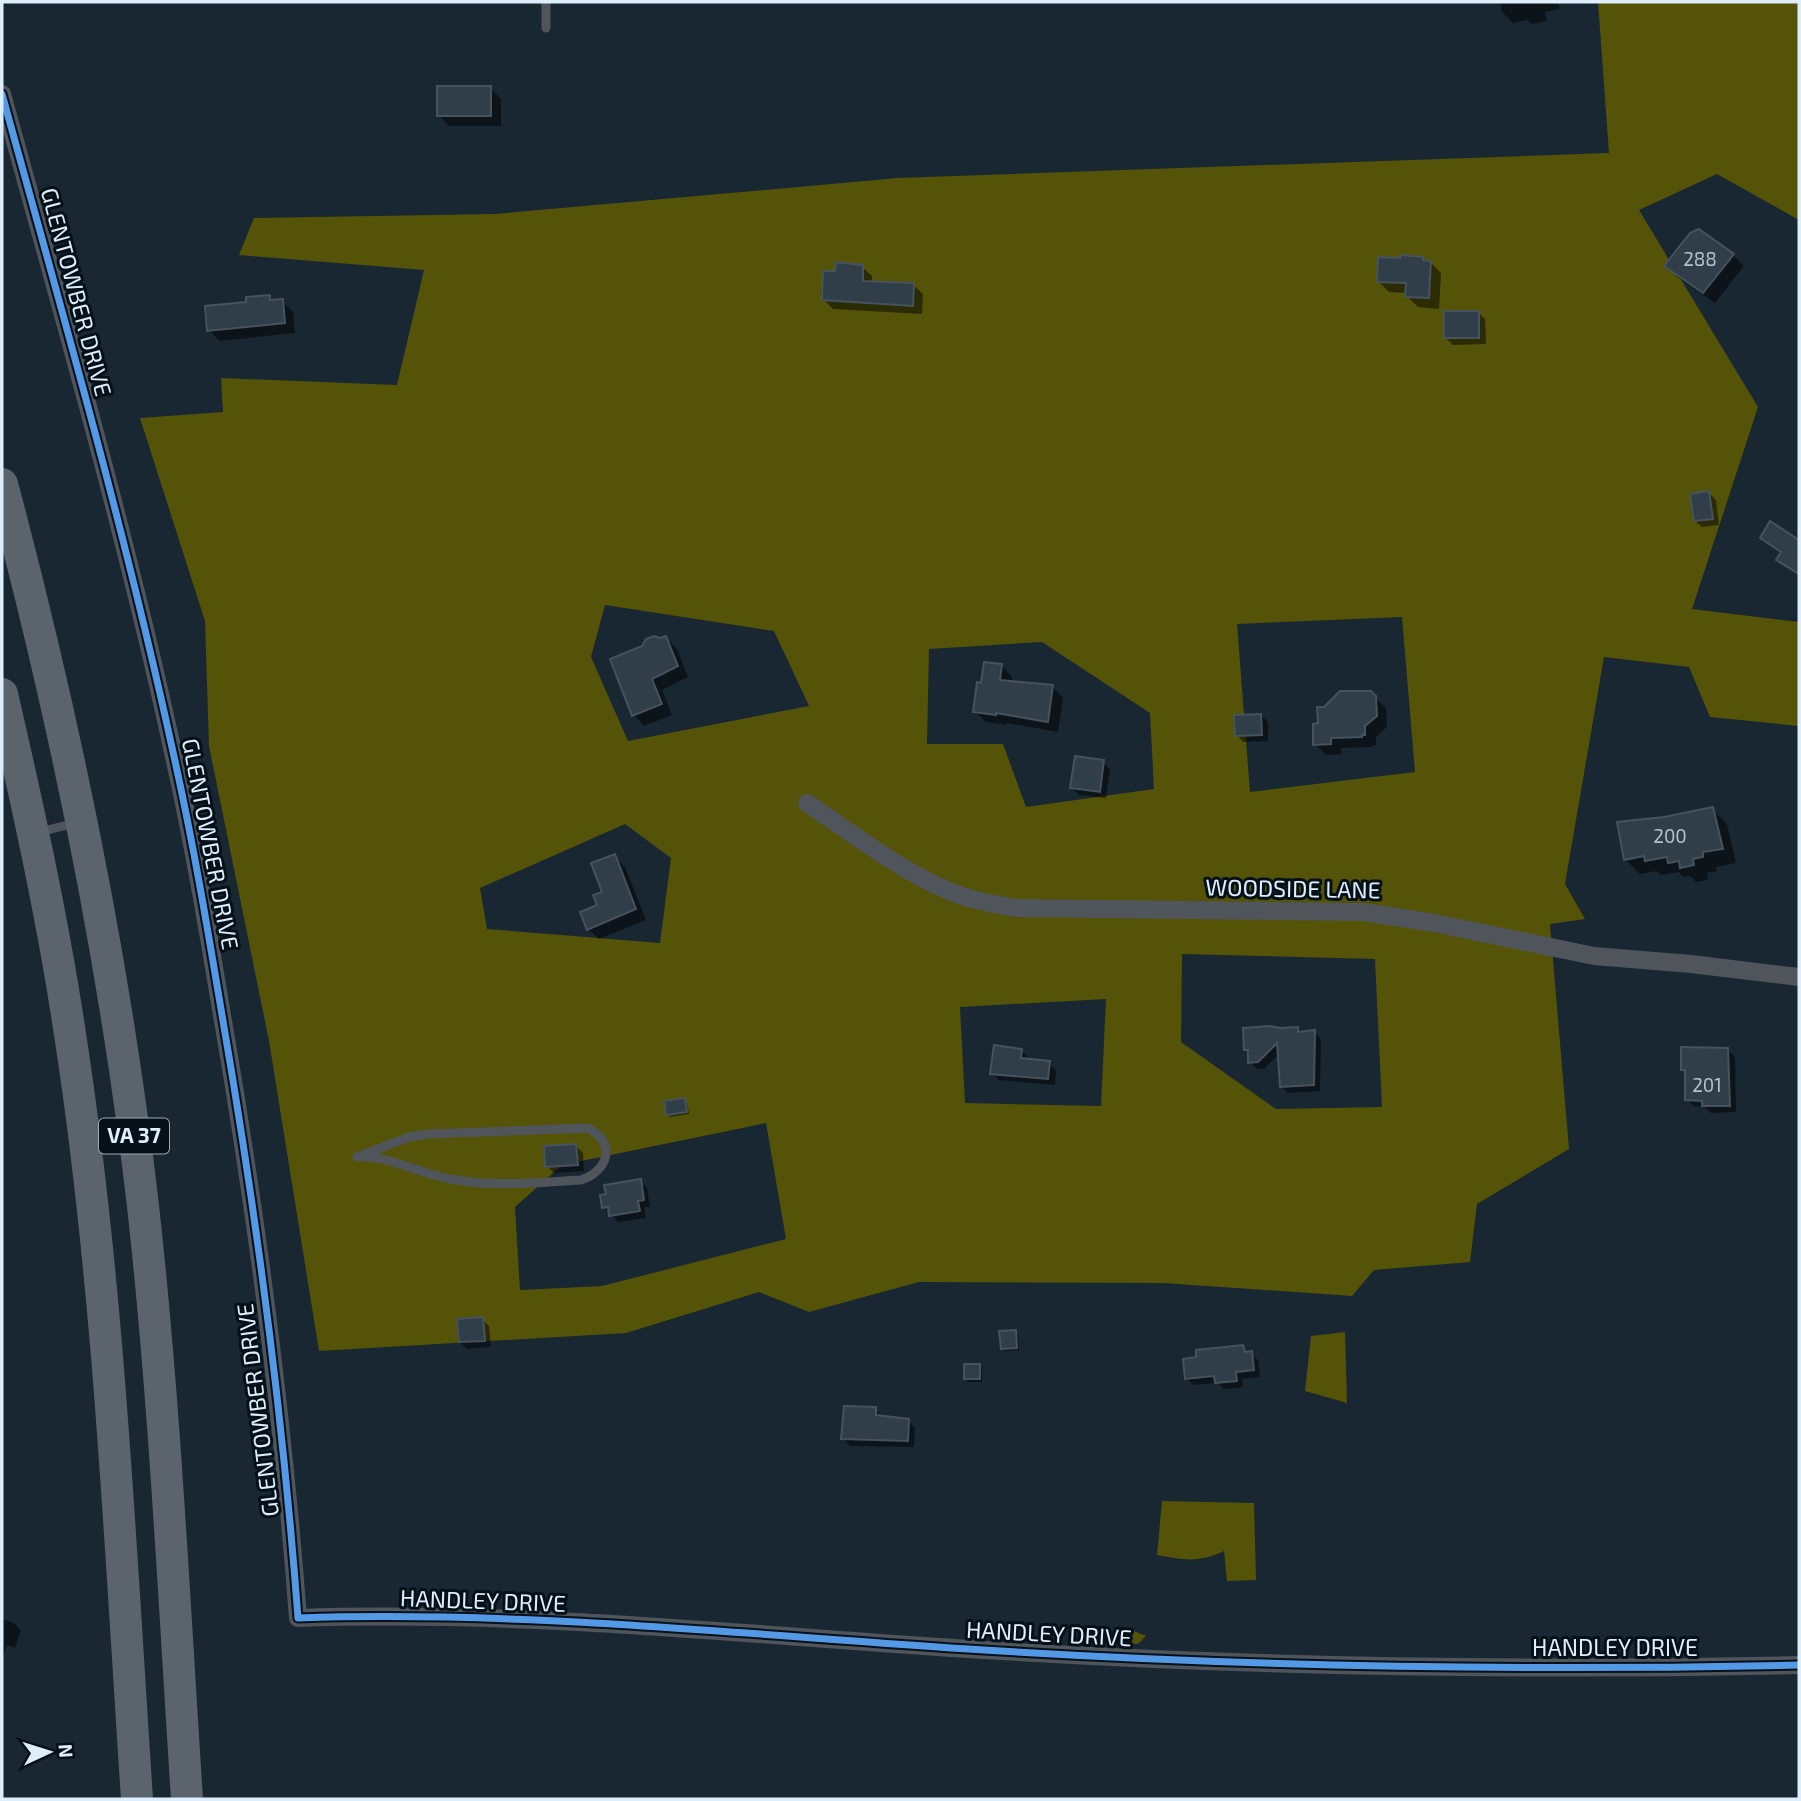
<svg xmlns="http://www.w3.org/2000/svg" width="1801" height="1801" font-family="'Exo 2',sans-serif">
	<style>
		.forest { fill: #545308; fill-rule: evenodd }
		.shadow { fill: #0007 }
		.building { fill: #2f3e49; stroke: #46525c; stroke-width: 2 }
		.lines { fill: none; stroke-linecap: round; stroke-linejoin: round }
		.lane { stroke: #4f555a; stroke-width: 9 }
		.street { stroke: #4f555a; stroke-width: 18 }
		.highway { stroke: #5b646c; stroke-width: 32 }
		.cycleway-casing { stroke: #051019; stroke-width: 11 }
		.cycleway { stroke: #5399e6; stroke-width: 7 }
		.labels { text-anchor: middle; stroke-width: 6; stroke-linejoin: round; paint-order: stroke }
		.number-label { font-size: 19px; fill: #b2c2cf }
		.shield { fill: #051019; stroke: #9dabb8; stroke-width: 2 }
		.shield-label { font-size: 21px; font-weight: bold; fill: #deeefc }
		.street-label { font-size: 23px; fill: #deeefc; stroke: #051019 }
	</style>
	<rect width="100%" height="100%" fill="#182732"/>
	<path class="forest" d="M1598 2H1799V220L1717 174 1639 210 1758 407 1692 609 1799 622V726L1710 717 1689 667 1604 657 1565 884 1585 919 1550 924 1569 1149 1477 1204 1470 1262 1374 1270 1352 1296 1163 1283 919 1282 809 1312 759 1292 626 1333 319 1351 269 1041 209 746 205 621 140 418 223 412 221 378 397 385 424 270 239 255 254 218 495 214 898 178 1609 153ZM605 605 774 631 809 706 628 741 591 657ZM1402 617 1415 772 1250 792 1237 624ZM1042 642 1150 713 1154 789 1026 807 1003 744H927L929 649ZM625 824 671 858 660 943 487 929 480 888ZM1182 954 1375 959 1382 1107 1276 1109 1181 1042ZM1106 999 1101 1106 965 1103 960 1007ZM766 1123 786 1239 602 1286 520 1290 515 1207 562 1165Z
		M1345 1332 1347 1403 1305 1391 1311 1336Z
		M1162 1501 1254 1503 1256 1580 1227 1581 1224 1551C1198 1563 1185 1560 1157 1555Z
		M1127 1628 1146 1636 1138 1644 1121 1643V1629Z"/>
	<path class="shadow" d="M1500 2H1558L1560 9 1545 12 1547 21 1531 24 1527 20 1513 23 1502 12Z
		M490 88 501 99V126H449L439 115Z
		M1733 255 1744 266 1715 303 1677 277 1667 266Z
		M1422 258 1430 262 1441 273 1439 309 1418 307 1407 296V293L1389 292 1378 281Z
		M862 267 872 276V283L913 285 923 294 922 314 833 309 823 299Z
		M269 297 274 302 282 301 293 312 295 333 220 341 209 330 248 304Z
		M1478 312 1485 319 1486 344 1453 345 1446 338Z
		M1709 493 1716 500 1719 525 1702 527 1695 521Z
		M1771 524 1799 542V576L1779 559 1782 554 1762 538Z
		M666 638 677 649 688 677 662 690 672 715 644 726 634 715 660 640Z
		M1002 666 1012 677V684L1053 687 1063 698 1058 732 1007 723 1006 725 986 722 975 711 982 685Z
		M1370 693 1386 708 1387 727 1376 737V745H1372V747L1341 748V754L1326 755 1315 744Z
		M1261 715 1268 722V741L1243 742 1237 735Z
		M1103 762 1110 769 1106 798 1079 795 1072 788Z
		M1712 809 1727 824 1736 863 1716 867 1717 871 1707 873 1708 880 1696 882 1690 876 1684 877 1679 872 1661 875 1657 871 1640 874 1625 859Z
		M614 856 625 867 646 920 599 939 588 929 605 893Z
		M1297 1029 1301 1033 1314 1032 1321 1039 1320 1091 1288 1093 1281 1086 1279 1054 1265 1068 1257 1069 1250 1062V1053L1246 1050Z
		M1021 1050 1028 1057V1061L1049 1063 1056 1070 1055 1085 999 1080 992 1073Z
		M1728 1050 1735 1057 1736 1112 1711 1113 1705 1107 1694 1106 1687 1099V1073L1683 1069Z
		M684 1100 687 1103 689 1114 670 1117 667 1114Z
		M576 1146 583 1153 584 1171 554 1173 547 1166Z
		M640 1181 647 1188 650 1207H644L646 1218 618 1222 604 1207Z
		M482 1319 489 1326 491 1347 467 1349 460 1342Z
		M1015 1332 1018 1334 1019 1350 1005 1351 1002 1348Z
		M1242 1347 1258 1360 1260 1377 1242 1379 1243 1387 1224 1389 1218 1383 1194 1385 1187 1379Z
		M979 1365 982 1368V1382H968L965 1379Z
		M875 1409 882 1417 908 1421 915 1428 914 1447 850 1446 843 1439Z
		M2 1619 14 1623 21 1630 15 1648 7 1645 2 1661Z"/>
	<path class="building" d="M437 86H491V116H437Z
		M1699 229 1734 254 1703 293 1664 266 1690 233Z
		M1400 255 1423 257V260L1431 261 1429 298 1405 297 1406 283 1377 282 1378 257 1400 258Z
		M836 262 863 265V281L914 283 913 306 822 300 823 271H835Z
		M270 295V300L283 299 285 323 207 331 205 306 246 302V297Z
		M1444 311H1479V338H1444Z
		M1709 491 1713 519 1694 521 1690 494Z
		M1770 521 1799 540V574L1776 560 1781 552 1760 538Z
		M654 636 660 638 666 636 678 666 652 679 662 704 632 716 610 659 642 646 646 639Z
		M984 662 1002 664 1000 680 1053 685 1048 722 996 713V715L973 712 977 682 981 683Z
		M1340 691H1371L1376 696 1377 716 1365 726V735H1362V737L1331 738V744L1313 745V724L1318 723 1317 707H1324Z
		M1261 714 1262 735 1235 736 1234 715Z
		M1075 756 1104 760 1100 792 1070 788Z
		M1713 807 1723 849 1703 852V857L1693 859 1694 865 1680 868 1679 861 1668 863 1667 857 1645 861 1644 856 1624 860 1617 822 1664 817Z
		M615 854 636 909 587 930 580 912 597 905 593 895 602 892 591 863Z
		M1270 1026 1280 1028 1298 1027V1032L1315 1030 1314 1085 1280 1087 1277 1043 1258 1062 1248 1063V1050H1244L1243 1028Z
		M994 1045 1022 1049 1021 1058 1050 1061 1048 1079 990 1074Z
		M1681 1047 1728 1048 1730 1106H1702V1101L1685 1100V1070H1681Z
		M685 1098 687 1112 666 1115 664 1101Z
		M576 1144 578 1165 545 1167 544 1146Z
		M641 1179 644 1200 638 1201 640 1211 609 1216 608 1207 602 1208 600 1195 606 1194 604 1185Z
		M483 1317 485 1341 459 1342 457 1319Z
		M1016 1330 1017 1348 1001 1349 999 1331Z
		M1243 1345 1245 1352 1252 1351 1254 1370 1236 1372 1237 1381 1215 1383 1214 1376 1185 1379 1183 1359 1196 1357V1350Z
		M964 1364H980V1379H964Z
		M844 1406 876 1407V1415L909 1419 908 1441 841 1439Z"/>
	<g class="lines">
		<path class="lane" d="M546 2V28
			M39 832 76 823
			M587 1128C617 1141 609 1171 581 1180 540 1182 497 1187 456 1180 425 1176 385 1154 357 1157L409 1137 428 1134Z"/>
		<path class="street" d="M2 94C62 312 125 530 173 752 193 841 208 931 223 1021 257 1218 283 1418 298 1618 527 1610 756 1636 984 1650 1256 1667 1527 1671 1799 1665
			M807 803C850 832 904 873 951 892 971 900 993 904 1014 908L1363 912 1434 923 1594 956 1691 964 1799 977"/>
		<path class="highway" d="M2 484C65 721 115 962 143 1206 165 1403 174 1601 187 1799
			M2 694C28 807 53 920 70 1034 109 1287 120 1544 137 1799"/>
		<defs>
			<path id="cycleway" d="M2 94C62 312 125 530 173 752 193 841 208 931 223 1021 257 1218 283 1418 298 1618 527 1610 756 1636 984 1650 1256 1667 1527 1671 1799 1665"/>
		</defs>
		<use href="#cycleway" class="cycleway-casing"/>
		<use href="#cycleway" class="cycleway"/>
	</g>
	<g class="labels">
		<g class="number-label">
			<text x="1700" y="266">288</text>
			<text x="1670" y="843">200</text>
			<text x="1707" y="1092">201</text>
		</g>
		<rect class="shield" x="99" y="1118.5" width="70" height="35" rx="5"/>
		<g class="shield-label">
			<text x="134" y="1143">VA 37</text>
		</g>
		<g class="street-label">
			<text transform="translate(76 292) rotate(75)" y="8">GLENTOWBER DRIVE</text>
			<text transform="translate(210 844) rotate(79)" y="8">GLENTOWBER DRIVE</text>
			<text transform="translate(1293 889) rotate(1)" y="8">WOODSIDE LANE</text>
			<text transform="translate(258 1410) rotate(-97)" y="8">GLENTOWBER DRIVE</text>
			<text transform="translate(483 1601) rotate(2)" y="8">HANDLEY DRIVE</text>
			<text transform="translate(1049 1634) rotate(3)" y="8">HANDLEY DRIVE</text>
			<text x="1615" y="1656">HANDLEY DRIVE</text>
		</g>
	</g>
	<rect width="1801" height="1801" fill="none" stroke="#deeefc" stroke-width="7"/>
	<g transform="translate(49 1752) rotate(86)" stroke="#051019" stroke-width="5" paint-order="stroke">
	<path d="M0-5L12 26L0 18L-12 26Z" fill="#deeefc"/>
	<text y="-10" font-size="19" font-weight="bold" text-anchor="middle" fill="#deeefc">N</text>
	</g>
</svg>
